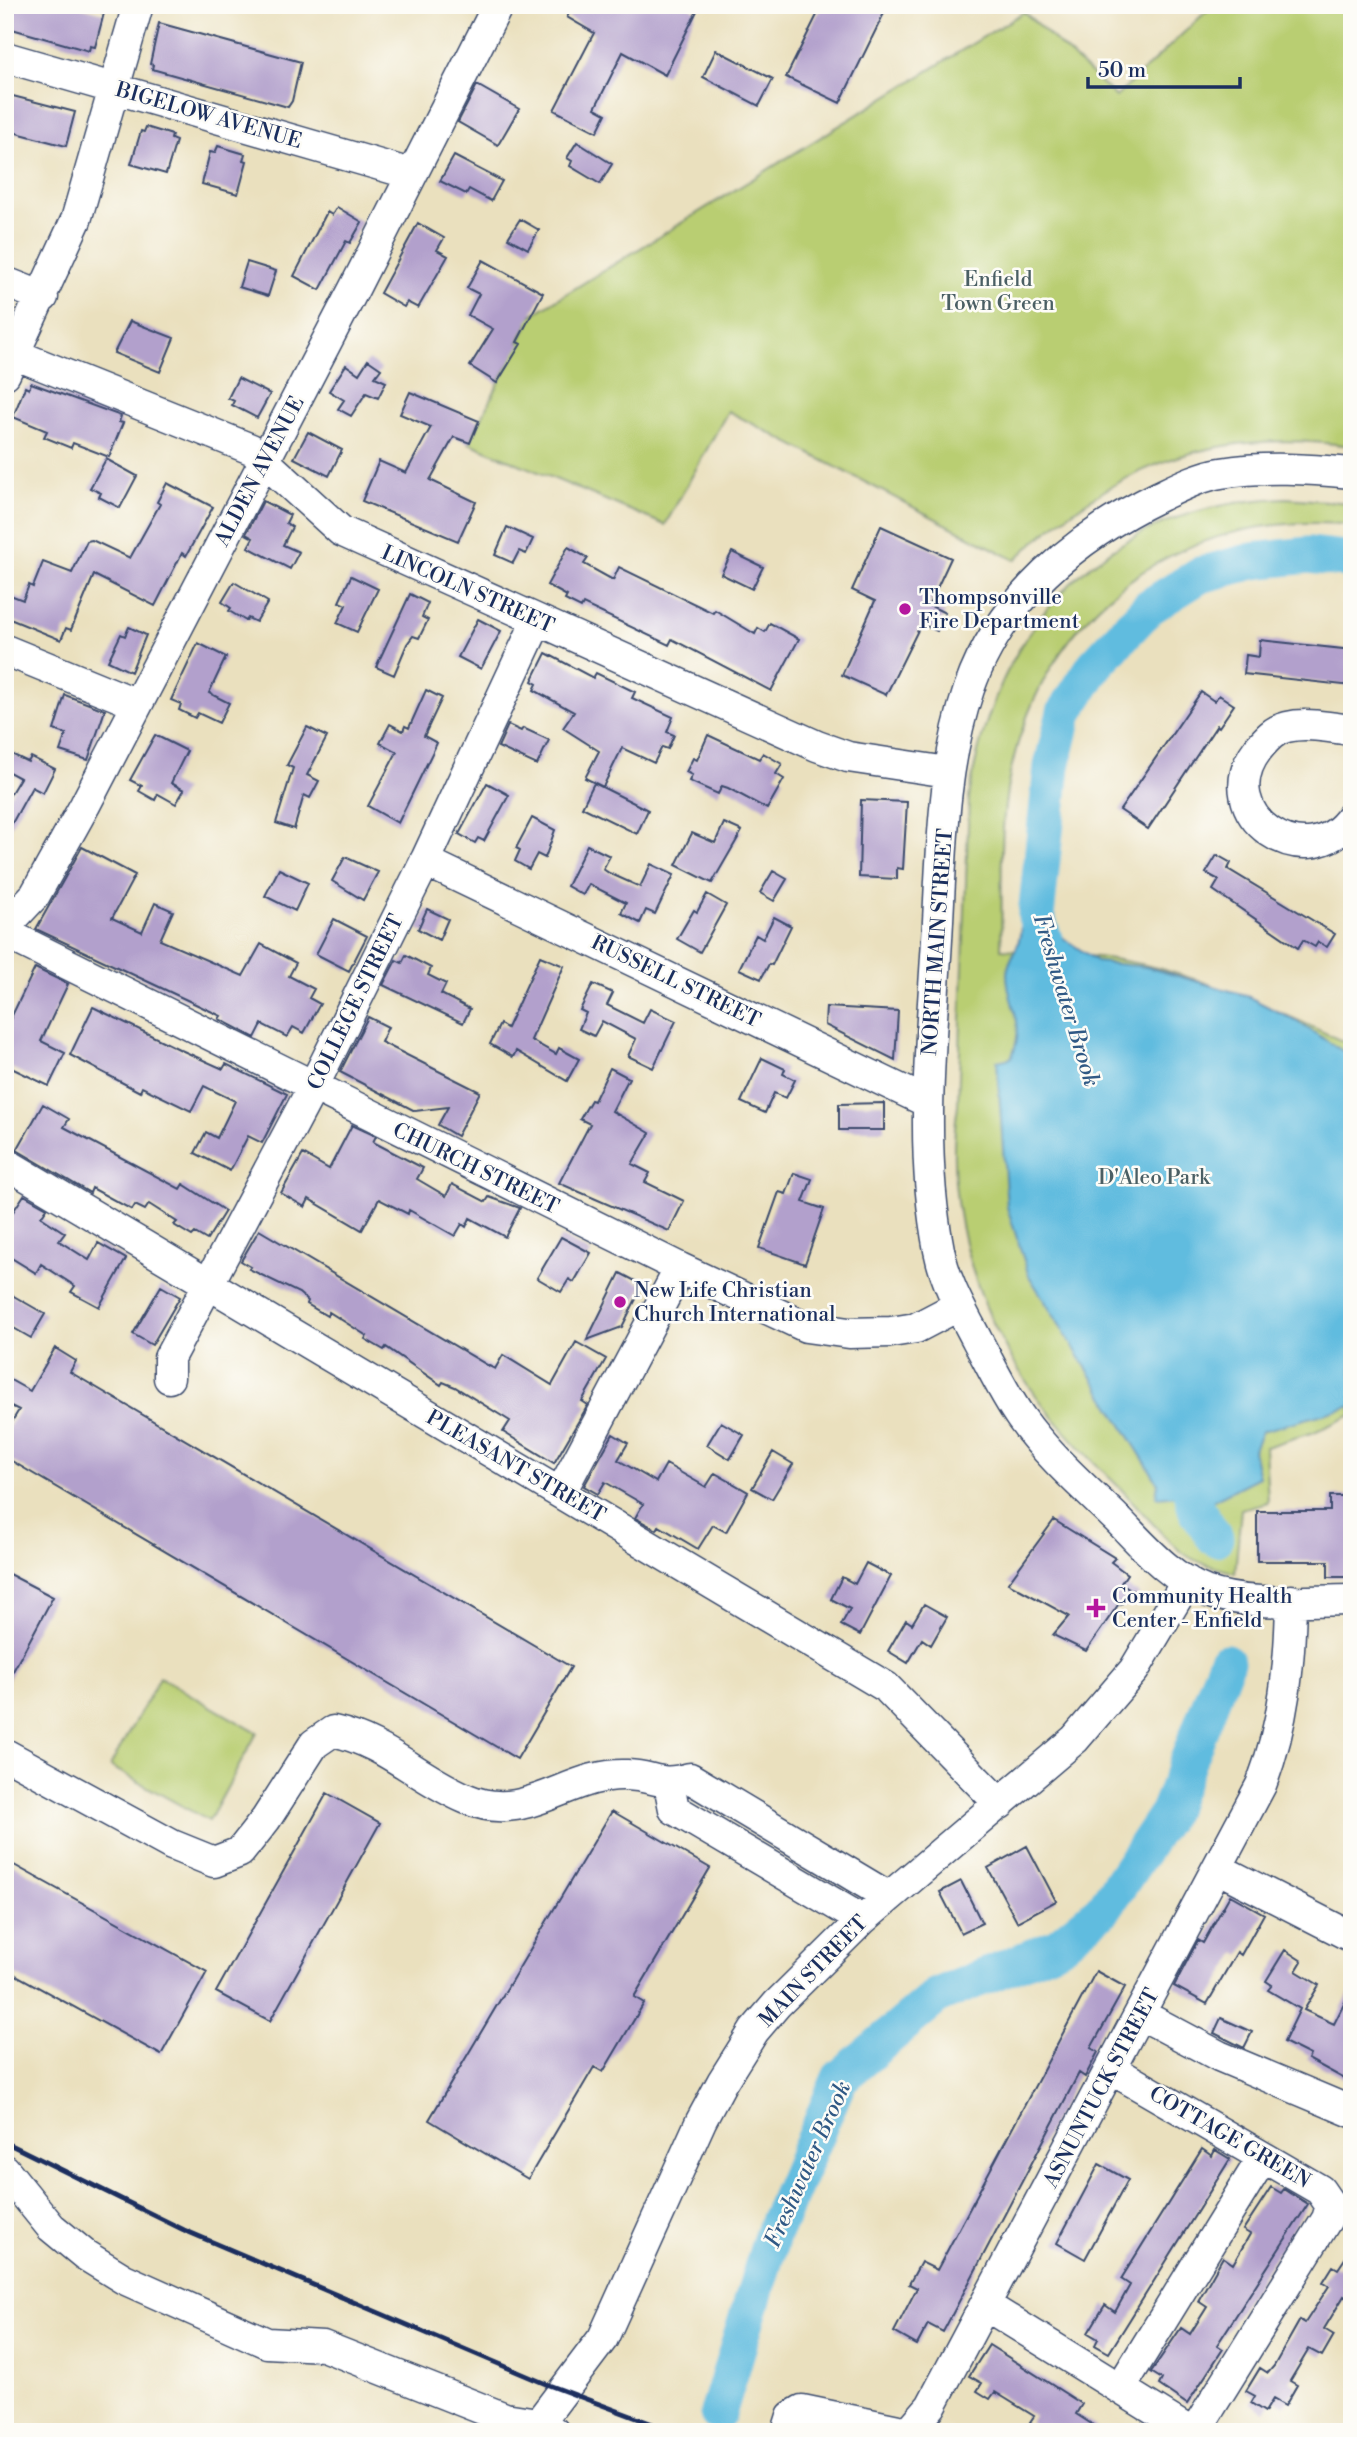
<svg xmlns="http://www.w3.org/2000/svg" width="1357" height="2437" font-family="'Libre Bodoni',serif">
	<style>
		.green { fill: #b9ce72; stroke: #6a7e68; stroke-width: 2 }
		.water { fill: #61bcdf; stroke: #3e769e; stroke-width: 2 }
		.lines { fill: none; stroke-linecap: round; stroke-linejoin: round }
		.river { stroke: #61bcdf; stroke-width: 37 }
		.building { fill: #b2a0cc }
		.minor-casing { stroke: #3a4a6c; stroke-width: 33 }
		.minor { stroke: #fff; stroke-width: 30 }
		.rail { stroke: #1b2f5e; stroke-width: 5 }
		.poi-dot { fill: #b5179e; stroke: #fdfcf7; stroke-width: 2.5 }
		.labels { text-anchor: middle; stroke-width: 5; stroke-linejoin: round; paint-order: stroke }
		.street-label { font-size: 21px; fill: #1b2f5e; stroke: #fdfcf7 }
		.park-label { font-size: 21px; fill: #4a5f64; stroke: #fdfcf7 }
		.poi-label { font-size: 21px; fill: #1b2f5e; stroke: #fdfcf7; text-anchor: start }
		.water-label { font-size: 23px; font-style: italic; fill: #305985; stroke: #fdfcf7 }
	</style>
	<rect width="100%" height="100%" fill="#fdfcf7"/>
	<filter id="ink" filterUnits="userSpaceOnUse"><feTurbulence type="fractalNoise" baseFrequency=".0143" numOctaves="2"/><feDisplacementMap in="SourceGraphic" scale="14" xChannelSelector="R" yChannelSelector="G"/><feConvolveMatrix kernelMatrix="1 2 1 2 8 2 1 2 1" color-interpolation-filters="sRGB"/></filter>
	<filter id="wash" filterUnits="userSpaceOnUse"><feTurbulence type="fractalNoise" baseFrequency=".00686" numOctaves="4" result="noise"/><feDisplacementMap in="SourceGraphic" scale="28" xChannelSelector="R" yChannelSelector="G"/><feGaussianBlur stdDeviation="1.57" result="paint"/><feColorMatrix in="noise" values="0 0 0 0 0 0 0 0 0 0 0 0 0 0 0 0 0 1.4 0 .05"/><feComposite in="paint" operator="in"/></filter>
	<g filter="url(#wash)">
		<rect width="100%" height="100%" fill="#eae0be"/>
		<path class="green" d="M1213 5H1352V446C1213 427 1116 464 1015 560L728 411 665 525 469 443 528 324 522 321 1024 12 1116 97Z
			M1286 498 1352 503V525C1181 508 1046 606 1010 774 998 830 1003 892 1001 949 1052 953 1107 955 1157 968 1224 986 1289 1015 1352 1046V1415L1314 1432 1265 1447 1268 1502 1241 1509 1235 1573C1221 1568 1202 1565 1189 1557 1170 1546 1136 1504 1118 1486 1086 1455 1055 1423 1030 1387 975 1308 942 1201 958 1105L969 798C995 623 1104 505 1286 498Z
			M160 1677 257 1733 209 1821 110 1766Z"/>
		<path class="water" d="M1022 916 1055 917 1059 935 1098 962 1146 967 1245 995 1296 1021 1352 1057V1406L1262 1431 1253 1451 1259 1477 1188 1513 1182 1495 1156 1497 1158 1483 1029 1276 1007 1207 997 1061 1011 1058C1028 1019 1007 1008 1007 973 1008 961 1015 954 1018 943 1021 935 1021 924 1022 916Z"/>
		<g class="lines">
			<path class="river" d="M1052 963 1036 916 1052 766 1065 712 1095 665 1149 607 1200 575 1253 561 1309 555 1352 560
				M1185 1462 1196 1509 1215 1538
				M718 2413 772 2236 840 2078 937 1996 1058 1946 1104 1908 1168 1812 1226 1662"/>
		</g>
		<g id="blocks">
			<path class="building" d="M5 5H74L104 13 95 47 90 46 89 51 5 27Z
				M573 5H686L697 11 665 75 623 52 595 108 606 114 597 132 554 110 594 33 567 17Z
				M822 5H888L840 103 786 77Z
				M159 23 301 62 292 101 288 107 152 69 153 65 150 64Z
				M716 50 773 79 759 106 703 77Z
				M477 85 519 109 498 145 458 122Z
				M5 94 75 112 66 146 5 130Z
				M146 127 172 135 171 139 176 141 166 174 131 164 141 131 144 132Z
				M577 142 612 164 600 184 570 166 572 161 567 158Z
				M218 146 245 154 243 160 247 161 238 194 202 184 210 152 215 153Z
				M454 156 502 181 491 201 469 189 466 194 440 181Z
				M337 207 362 222 350 243 346 241 320 290 294 276 327 212 332 215Z
				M520 219 539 230 528 249 508 238Z
				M418 223 444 238 437 250 448 256 418 308 407 302 404 307 380 293Z
				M483 260 543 293 517 342 521 344 497 383 470 366 493 329 468 315 479 294 467 288Z
				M247 262 276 271 268 296 239 287Z
				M130 321 174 338 160 372 114 353Z
				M368 360 381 369 375 377 386 382 378 398 366 393 351 416 338 409 344 400 329 391 346 365 359 374Z
				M238 378 270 394 257 418 232 405 234 401 228 398Z
				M31 383 121 416 119 422 123 423 109 457 73 443 71 448 44 437 47 431 13 417 25 387 29 389Z
				M410 392 479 421 470 443 454 437 430 480 476 502 458 541 362 501 379 461 406 473 431 427 400 414Z
				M308 432 342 450 329 476 294 458Z
				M106 459 137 476 120 508 99 497 101 493 90 488Z
				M167 483 213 507 186 556 182 553 155 606 94 575 71 630 66 628 61 640 5 617V593L23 600 29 585 33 587 43 562 72 573 87 541 92 540 130 558 160 504 157 502Z
				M263 501 290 515 286 523 292 527 283 545 299 552 290 569 248 547 253 538 246 534Z
				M881 526 951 558 929 605 945 613 937 631 921 624 886 695 842 675 875 601 852 590Z
				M507 527 533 539 526 554 519 551 513 563 495 555Z
				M568 547 588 558 584 564 613 580 619 567 713 613 715 610 755 634 758 628 765 632 770 623 799 639 771 691 672 639 669 645 583 604 581 608 565 600 567 596 547 585Z
				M732 552 763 567 752 589 721 574Z
				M351 576 378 589 357 632 337 623 346 605 339 602Z
				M234 582 268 602 256 622 248 618 246 621 229 611 231 608 222 602Z
				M410 594 428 603 422 617 428 620 419 638 413 636 407 644 394 675 376 667Z
				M478 619 501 631 481 669 458 657Z
				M129 627 146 635 131 672 108 661 121 634 125 636Z
				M1260 640 1352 650V686L1244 674 1246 655 1259 657Z
				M198 643 226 657 209 693 229 703 219 723 198 713 195 718 179 710 181 704 171 700Z
				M546 653 593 678 596 673 635 692 632 698 673 717 667 732 674 735 668 749 662 747 654 763 622 748 603 787 585 778 599 751 563 728 574 712 534 690 537 684 532 681Z
				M426 690 442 698 424 736 437 743 398 823 368 806 397 752 380 743 390 724 403 731 405 726 409 728Z
				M1201 692 1214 701 1219 695 1234 705 1219 727 1217 725 1148 829 1120 810Z
				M65 695 105 710 88 760 60 751 66 734 54 730Z
				M508 725 521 731 523 728 549 740 537 765 498 747Z
				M307 727 327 737 307 775 319 781 310 798 304 795 294 829 276 823 293 768 287 765Z
				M155 735 187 751 171 783 184 790 176 804 158 794 155 800 139 791 142 786 130 780Z
				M708 735 759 759 763 753 782 764 776 774 784 779 767 809 728 788 722 786 718 794 689 781 692 775 686 772 693 758 697 760Z
				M5 751 28 762 31 757 55 769 43 793 32 787 5 836V803L20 778 5 770Z
				M487 783 509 795 484 841 478 838 475 843 459 834Z
				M594 783 648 810 637 834 582 807Z
				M861 800 907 802 903 869 897 868V879L859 877Z
				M532 818 555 830 545 858 537 854 529 869 515 861 520 850 516 848Z
				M724 823 742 831 712 883 676 865 692 833 715 843Z
				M587 845 610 856 603 869 609 873 640 887 651 864 674 875 655 914 646 910 640 923 621 913 626 903 589 884 583 895 567 886Z
				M82 847 135 875 112 918 142 932 155 903 173 911 160 940 243 976 261 944 296 963 289 976 314 989 309 998 320 1004 304 1033 293 1027 287 1037 262 1024 255 1038 219 1019 221 1016 36 929Z
				M1217 855 1231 863 1228 869 1335 934 1327 947 1318 942 1315 947 1303 940 1298 948 1213 890 1219 880 1206 873Z
				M345 857 378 872 363 900 332 881Z
				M279 869 308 883 295 911 265 896Z
				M773 871 787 879 774 901 760 893Z
				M707 894 726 905 700 952 677 939 694 910 697 912Z
				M427 909 448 919 439 940 418 929Z
				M774 917 791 926 772 965 769 964 761 979 739 969 756 935 763 939Z
				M334 919 367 936 349 971 316 954Z
				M406 955 431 968 428 975 446 984 441 994 470 1009 463 1023 383 985 396 960 402 963Z
				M540 956 564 966 531 1040 556 1054 559 1048 579 1059 567 1081 516 1051 513 1057 490 1044 500 1024 507 1028Z
				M35 968 68 984 41 1041 65 1053 49 1086 5 1065V1030Z
				M593 984 613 993 607 1005 643 1023 650 1009 676 1021 653 1068 628 1056 636 1039 602 1021 594 1036 579 1029 586 1013 580 1010Z
				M93 1007 181 1050 223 1069 226 1064 287 1094 262 1143 248 1136 230 1171 195 1153 206 1132 217 1138 235 1101 204 1086 191 1111 142 1087 140 1092 70 1055Z
				M826 1007 898 1011 895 1060 825 1025Z
				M368 1017 388 1027 381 1042 480 1092 457 1136 438 1125 448 1107 415 1111 340 1072Z
				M762 1058 785 1069 783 1074 795 1080 786 1098 774 1093 765 1113 741 1102Z
				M610 1068 629 1078 612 1111 650 1133 632 1164 650 1173 645 1182 684 1201 669 1231 559 1183 590 1124 580 1119 591 1100 594 1101Z
				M884 1103V1130H839V1104Z
				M43 1104 69 1119 64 1127 180 1189 183 1184 225 1211 207 1240 195 1233 192 1236 174 1225 177 1222 149 1204 145 1210 135 1205 132 1210 92 1188 90 1193 17 1150Z
				M352 1125 376 1136 373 1142 423 1168 417 1179 446 1196 452 1184 486 1202 489 1197 520 1208 505 1237 470 1218 466 1227 462 1224 455 1236 409 1210 408 1214 379 1199 362 1230 309 1199 305 1207 281 1193 303 1154 329 1169Z
				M794 1173 812 1179 803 1202 824 1209 805 1264 759 1248 779 1192 786 1194Z
				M24 1195 47 1208 41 1217 65 1233 59 1241 89 1260 98 1243 126 1259 99 1307 71 1292 75 1286 41 1264 36 1273 5 1254V1224Z
				M259 1230 489 1366 495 1369 503 1355 552 1385 576 1342 606 1359 582 1401 588 1405 554 1463 503 1432 510 1421 455 1387 443 1382 441 1385 386 1347 384 1350 365 1339 367 1336 329 1312 327 1316 307 1304 308 1301 299 1293 249 1269 251 1267 241 1261Z
				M561 1237 591 1253 574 1282 569 1279 561 1292 537 1278Z
				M620 1273 643 1285 622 1327 587 1340Z
				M161 1286 180 1297 152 1345 133 1334Z
				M5 1291 45 1314 31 1338 5 1323Z
				M55 1348 76 1361 70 1372 571 1667 517 1759 5 1457V1433L19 1410 5 1403V1377L30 1391Z
				M721 1422 744 1435 730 1459 707 1445Z
				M613 1434 628 1443 618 1460 656 1482 666 1464 706 1487 715 1473 748 1492 726 1532 713 1525 698 1549 659 1526 657 1530 635 1518 643 1504 605 1482 598 1494 584 1486Z
				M773 1452 793 1464 772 1499 752 1488Z
				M1330 1496H1352V1577H1328V1561H1257V1511H1330Z
				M1054 1520 1115 1558 1111 1562 1127 1574 1121 1583 1140 1595 1118 1605 1086 1651 1053 1635 1069 1616 1008 1583Z
				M866 1563 891 1576 860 1635 841 1625 850 1609 831 1599 842 1577 855 1584Z
				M5 1572 53 1597 5 1686Z
				M924 1604 947 1617 931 1645 922 1639 908 1663 888 1651 906 1620 912 1624Z
				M327 1793 380 1823 270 2021 216 1992Z
				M612 1811 710 1868 634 1997 644 2003 603 2072 594 2067 528 2179 429 2120Z
				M1027 1846 1056 1901 1017 1922 988 1868Z
				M5 1860 207 1972 161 2055 5 1969Z
				M961 1881 982 1923 961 1933 940 1892Z
				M1230 1895 1264 1914 1241 1955 1237 1952 1207 2004 1174 1986 1198 1940 1203 1943Z
				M1285 1950 1302 1961 1296 1971 1319 1985 1304 2010 1334 2024 1352 1988V2083L1308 2059 1310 2055 1284 2042 1300 2009 1268 1990 1272 1985 1266 1981Z
				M1096 1971 1125 1987 1091 2048 1098 2052 1085 2077 1079 2073 943 2332 928 2324 917 2345 894 2332 917 2288 909 2284 921 2262 937 2270Z
				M1221 2018 1252 2032 1244 2048 1214 2033Z
				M1202 2149 1212 2156 1215 2150 1230 2159 1109 2353 1095 2345 1098 2339 1088 2333 1105 2305 1115 2312 1130 2285 1121 2279Z
				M1099 2164 1128 2180 1085 2259 1057 2243Z
				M1271 2187 1281 2193 1284 2189 1308 2204 1217 2345 1223 2349 1187 2404 1159 2385 1162 2379 1151 2372 1181 2328 1190 2334 1207 2307 1198 2301 1223 2257 1233 2264 1250 2234 1243 2230Z
				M1352 2248V2301L1344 2296 1324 2329 1334 2335 1322 2356 1309 2349 1290 2381 1297 2385 1285 2406 1273 2399 1265 2412 1251 2403 1255 2396 1246 2391 1260 2368 1268 2373 1274 2366 1300 2320 1305 2323 1329 2286 1323 2282 1333 2266 1338 2269Z
				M989 2345 1082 2404 1076 2414 1104 2432H1045L1030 2422 1034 2416 995 2392 990 2399 977 2391 982 2383 969 2376Z"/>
		</g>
	</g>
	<g filter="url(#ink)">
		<use href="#blocks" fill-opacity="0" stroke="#3a4a6c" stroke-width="2"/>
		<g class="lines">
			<defs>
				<path id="minor" d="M5 57 411 174
					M5 282 43 297
					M14 354 251 449 341 531 817 746 848 757 948 772
					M5 374 76 220 138 5
					M1352 473C1309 469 1264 466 1221 473 1201 476 1179 487 1160 496 1077 536 1000 599 969 689 940 774 942 866 936 956 930 1054 920 1153 939 1250 945 1282 962 1311 977 1340 991 1366 1004 1394 1021 1418 1048 1456 1084 1487 1117 1519 1143 1545 1169 1577 1205 1591 1249 1607 1305 1600 1352 1600
					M5 650 137 704
					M1352 730C1331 728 1308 722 1287 727 1274 730 1267 738 1258 749 1208 814 1308 882 1352 816
					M425 861 927 1102
					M5 927 35 895 85 805 354 289 498 5
					M5 933 680 1268 806 1327 849 1333 891 1332 916 1328 958 1306
					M5 1163 886 1687 1000 1804
					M169 1378V1358L313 1087 422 868 537 621
					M561 1492 680 1268
					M5 1754 172 1845 214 1862 240 1852 266 1819 314 1744 333 1731C385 1742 419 1779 467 1799 527 1825 569 1772 627 1775 656 1776 657 1787 690 1778L889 1897
					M669 1784 674 1809 862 1920
					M1217 1868 1352 1937
					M1140 2014 1219 2056 1352 2112
					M1111 2069 1320 2190 1331 2206 1327 2219 1195 2432
					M5 2170 51 2227 85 2255 124 2279 267 2343 323 2346 505 2418 538 2423 554 2432
					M985 2305 1190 2432
					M1120 2389 1263 2157
					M532 2432 603 2338 701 2121 722 2082 754 2031 777 2004 862 1920 1075 1739 1134 1670 1187 1581
					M787 2432 792 2416 802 2410 903 2431 912 2428 931 2406 1261 1785C1284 1724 1290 1666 1291 1600"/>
			</defs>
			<use href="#minor" class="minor-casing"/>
			<use href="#minor" class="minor"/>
			<path class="rail" d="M5 2142 184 2230 546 2384 674 2432"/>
		</g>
	</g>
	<g class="poi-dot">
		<circle cx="905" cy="609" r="7"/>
		<circle cx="620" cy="1302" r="7"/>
		<path d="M1092.5 1597.5h7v7h7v7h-7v7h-7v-7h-7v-7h7z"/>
	</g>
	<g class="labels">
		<g class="street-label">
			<text transform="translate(209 115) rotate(16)" y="7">BIGELOW AVENUE</text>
			<text transform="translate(259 471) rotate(-62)" y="7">ALDEN AVENUE</text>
			<text transform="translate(468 589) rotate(24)" y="7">LINCOLN STREET</text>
			<text transform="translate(937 942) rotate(-86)" y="7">NORTH MAIN STREET</text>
			<text transform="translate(676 981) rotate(26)" y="7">RUSSELL STREET</text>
			<text transform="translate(355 1002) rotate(-64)" y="7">COLLEGE STREET</text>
			<text transform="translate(476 1168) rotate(26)" y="7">CHURCH STREET</text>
			<text transform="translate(516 1466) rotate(30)" y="7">PLEASANT STREET</text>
			<text transform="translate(813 1971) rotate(-46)" y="7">MAIN STREET</text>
			<text transform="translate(1101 2088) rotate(-62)" y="7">ASNUNTUCK STREET</text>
			<text transform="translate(1230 2137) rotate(30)" y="7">COTTAGE GREEN</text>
		</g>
		<g class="park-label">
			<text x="998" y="286">Enfield<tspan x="998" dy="24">Town Green</tspan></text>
			<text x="1154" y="1184">D'Aleo Park</text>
		</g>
		<g class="poi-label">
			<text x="919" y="604">Thompsonville<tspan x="919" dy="24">Fire Department</tspan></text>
			<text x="634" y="1297">New Life Christian<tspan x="634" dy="24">Church International</tspan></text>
			<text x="1112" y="1603">Community Health<tspan x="1112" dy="24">Center - Enfield</tspan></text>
		</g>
		<g class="water-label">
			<text transform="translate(1067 1000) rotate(73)" y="8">Freshwater Brook</text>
			<text transform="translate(807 2164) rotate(-66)" y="8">Freshwater Brook</text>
		</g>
	</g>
	<rect width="1357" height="2437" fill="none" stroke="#fdfcf7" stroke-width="28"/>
	<path d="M1088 77v10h152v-10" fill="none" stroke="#1b2f5e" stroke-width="3.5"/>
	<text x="1098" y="77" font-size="21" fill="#1b2f5e" stroke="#fdfcf7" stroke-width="5" paint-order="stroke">50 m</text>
</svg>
